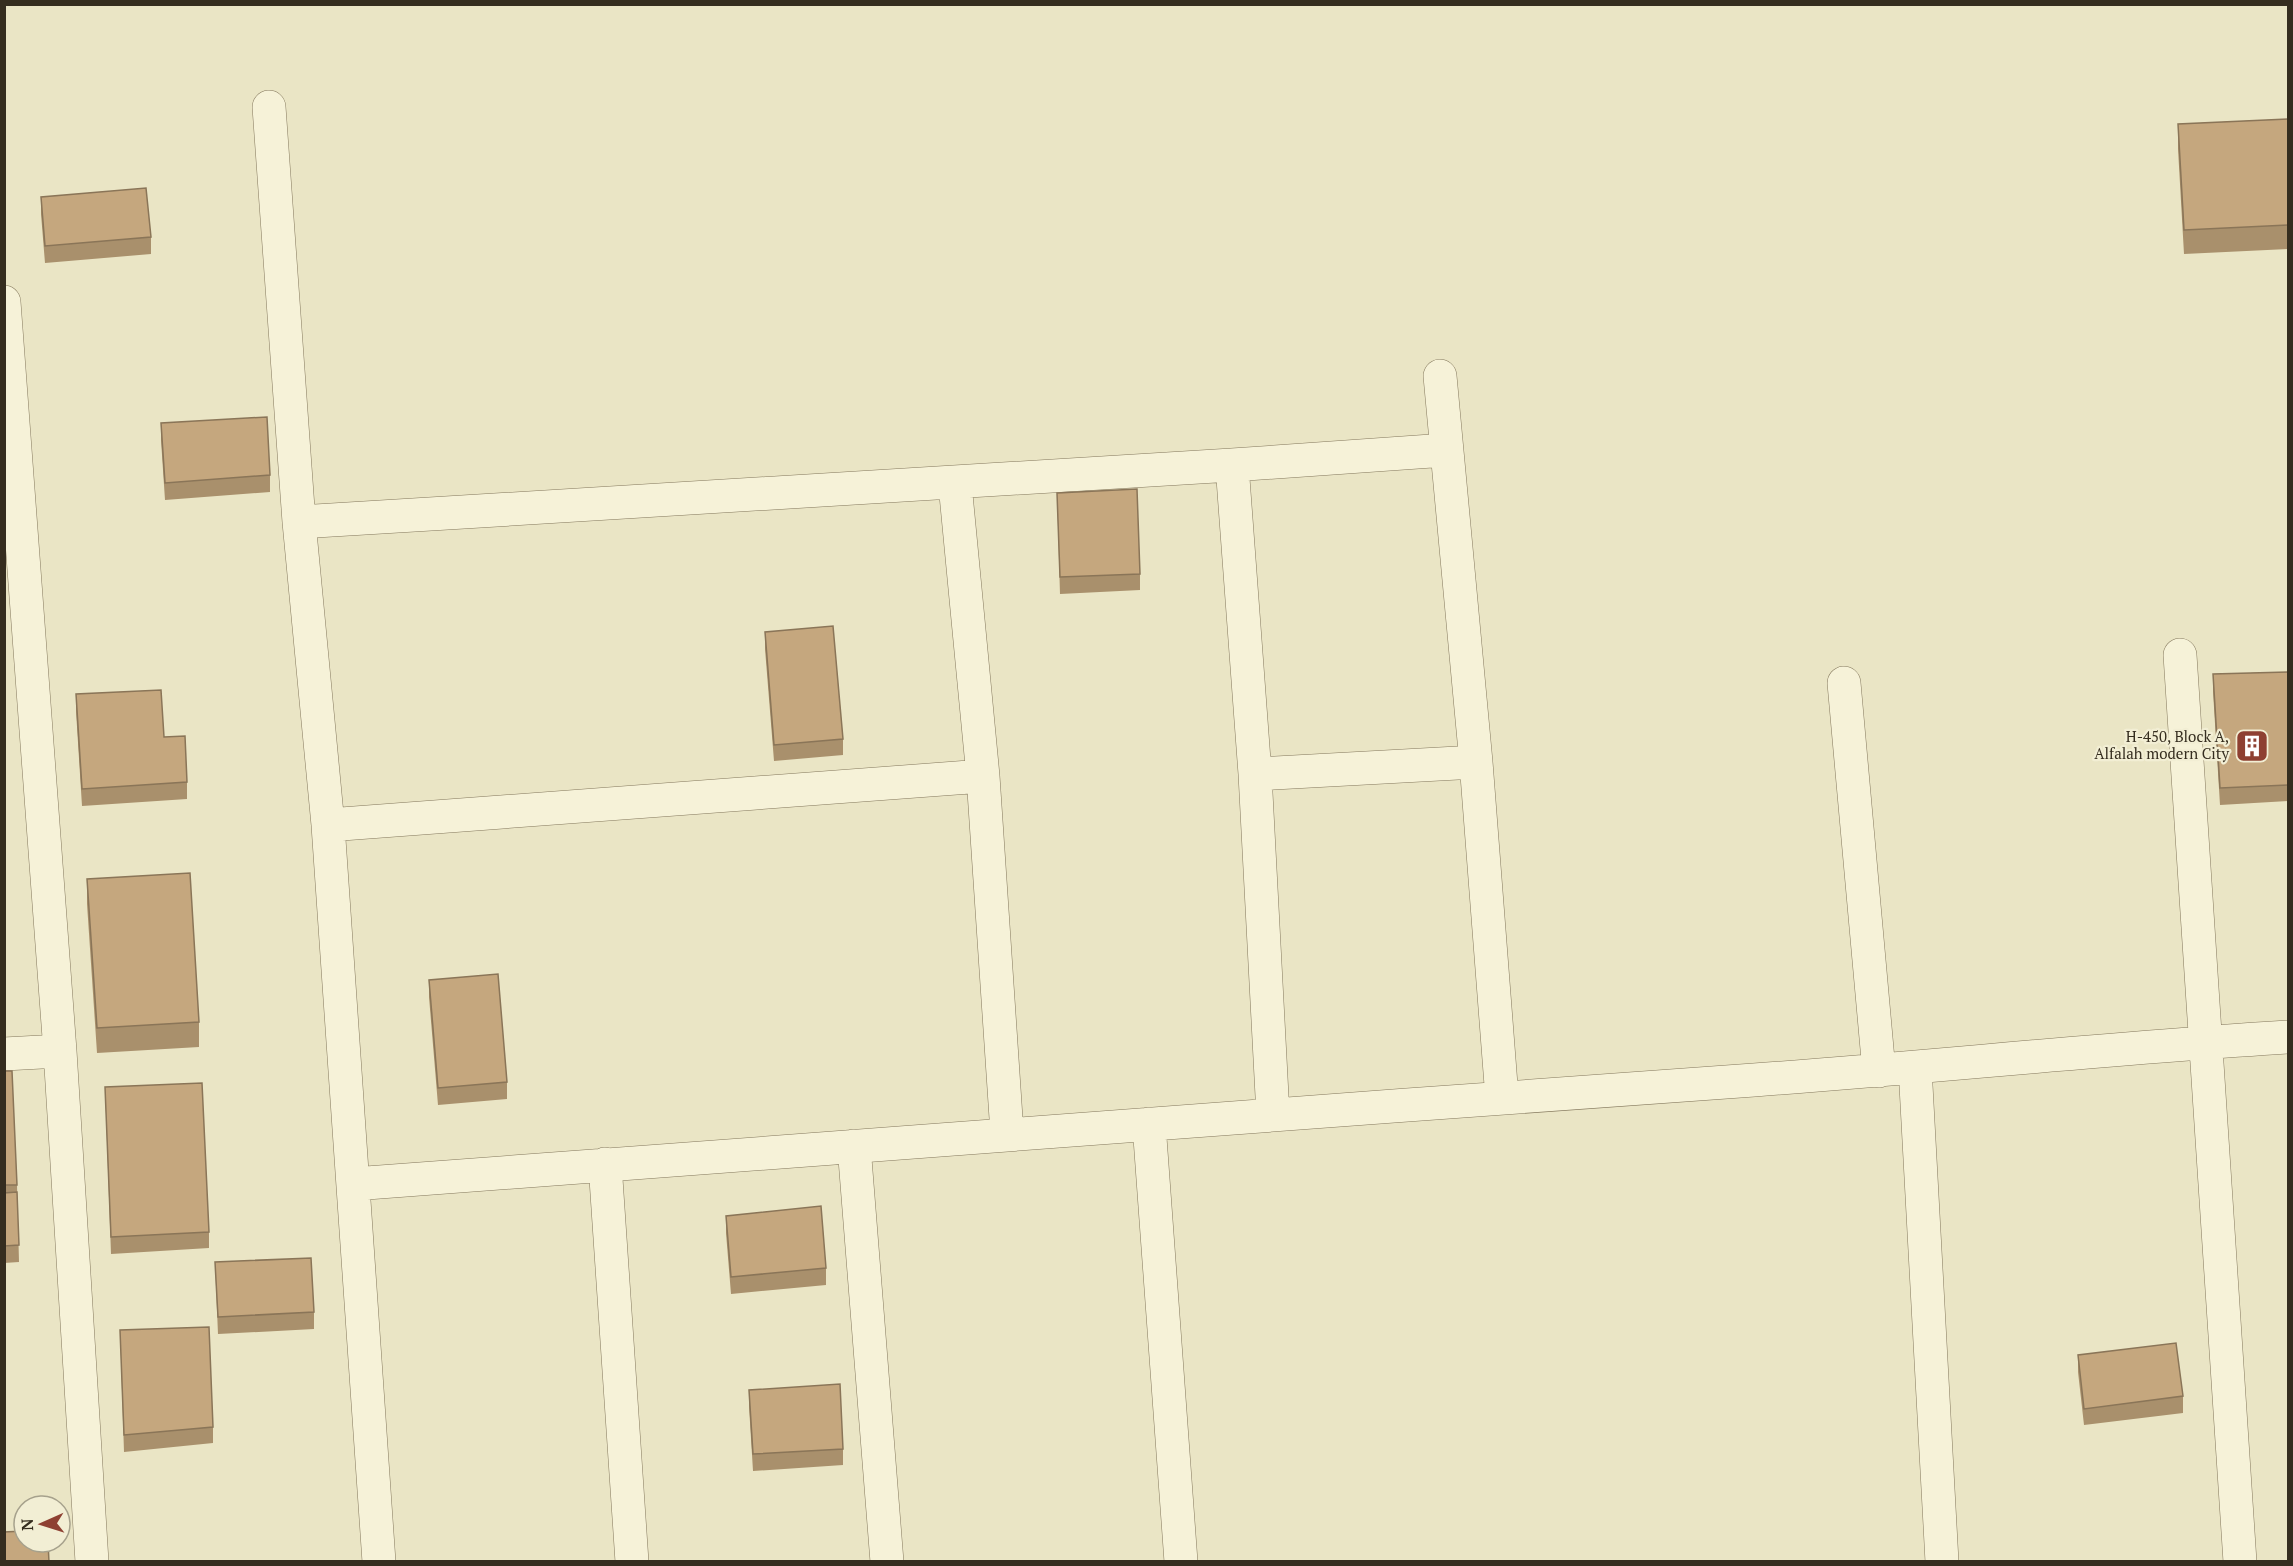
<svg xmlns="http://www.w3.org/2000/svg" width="2293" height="1566" font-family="'PT Serif',serif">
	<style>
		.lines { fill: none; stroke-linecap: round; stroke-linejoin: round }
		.street-casing { stroke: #84785d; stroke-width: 34 }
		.street { stroke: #f6f2d8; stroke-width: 33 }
		.wall { fill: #a9906c }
		.building { fill: #c5a77e; stroke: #8a7558; stroke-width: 1.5 }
		.labels { text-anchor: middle; stroke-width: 4.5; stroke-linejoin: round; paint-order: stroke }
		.poi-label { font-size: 15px; fill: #352d1f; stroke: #f2eed4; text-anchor: end }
	</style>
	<rect width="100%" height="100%" fill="#eae5c5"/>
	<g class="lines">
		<defs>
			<path id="street" d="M269 107 299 522 328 825 379 1562
				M4 302 60 1051 92 1562
				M1440 376 1476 762 1502 1098
				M1232 465 1446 450
				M955 484 983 776
				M299 522 1232 465 1255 774 1273 1115
				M2180 655 2240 1562
				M1844 683 1879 1071
				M1255 774 1476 762
				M328 825 983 776 1007 1133
				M4 1054 60 1051
				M1915 1067 1942 1562
				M1149 1124 1181 1562
				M854 1146 887 1562
				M605 1164 632 1562
				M353 1184C820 1146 1287 1114 1754 1080 1932 1067 2110 1048 2288 1037"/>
		</defs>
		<use href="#street" class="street-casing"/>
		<use href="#street" class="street"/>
	</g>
	<path class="wall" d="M2289 119V249L2184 254 2178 149V124Z
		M41 197 151 237V254L45 263 41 214Z
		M161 423 270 475V492L165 500 161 440Z
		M1057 493 1140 574V590L1060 594Z
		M765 632 843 739V755L774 761 765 649Z
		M2289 672V801L2220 805 2213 691V674Z
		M76 694 164 737 187 782V799L82 806 76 711Z
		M87 879 199 1022V1047L97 1053 87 904Z
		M429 980 507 1082V1099L438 1105 429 997Z
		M4 1071 17 1185 19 1262 4 1263Z
		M105 1087 209 1232V1248L111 1254Z
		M726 1216 826 1268V1285L731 1294 726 1233Z
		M215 1262 314 1312V1329L218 1334Z
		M120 1330 213 1427V1443L124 1452Z
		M2078 1355 2183 1396V1413L2084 1425 2078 1372Z
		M749 1390 843 1449V1465L753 1471 749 1406Z"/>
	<path class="building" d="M2289 119V225L2184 230 2178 124Z
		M146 188 151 237 45 246 41 197Z
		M267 417 270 475 165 483 161 423Z
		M1137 489 1140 574 1060 577 1057 493Z
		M833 626 843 739 774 745 765 632Z
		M2289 672V785L2220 788 2213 674Z
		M161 690 164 737 185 736 187 782 82 789 76 694Z
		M190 873 199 1022 97 1028 87 879Z
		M498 974 507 1082 438 1088 429 980Z
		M4 1071H12L17 1185H4Z
		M202 1083 209 1232 111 1237 105 1087Z
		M17 1192 19 1245 4 1246V1193Z
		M821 1206 826 1268 731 1277 726 1216Z
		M311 1258 314 1312 218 1317 215 1262Z
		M209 1327 213 1427 124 1435 120 1330Z
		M2176 1343 2183 1396 2084 1409 2078 1355Z
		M840 1384 843 1449 753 1454 749 1390Z
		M24 1531V1542H48L49 1562H4V1532Z"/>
	<defs>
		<symbol id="building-square" viewBox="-11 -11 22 22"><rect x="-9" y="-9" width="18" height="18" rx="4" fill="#8e4032" stroke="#f2eed4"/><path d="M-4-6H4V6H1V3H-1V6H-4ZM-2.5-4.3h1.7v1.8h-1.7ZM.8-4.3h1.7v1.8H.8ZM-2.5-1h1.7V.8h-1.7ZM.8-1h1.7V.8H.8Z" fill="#fff"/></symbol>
	</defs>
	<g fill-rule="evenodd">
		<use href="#building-square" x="2233" y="727" width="38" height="38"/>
	</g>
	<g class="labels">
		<g class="poi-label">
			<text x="2229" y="742">H-450, Block A,<tspan x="2229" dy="17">Alfalah modern City</tspan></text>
		</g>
	</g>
	<rect width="2293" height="1566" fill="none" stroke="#352d1f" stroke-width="12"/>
	<g transform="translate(42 1524) rotate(267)"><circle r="28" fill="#f2eed4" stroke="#a6a18c" stroke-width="1.5"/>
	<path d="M0-4.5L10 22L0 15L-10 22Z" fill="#8e4032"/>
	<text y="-9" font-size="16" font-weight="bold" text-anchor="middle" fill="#352d1f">N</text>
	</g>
</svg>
